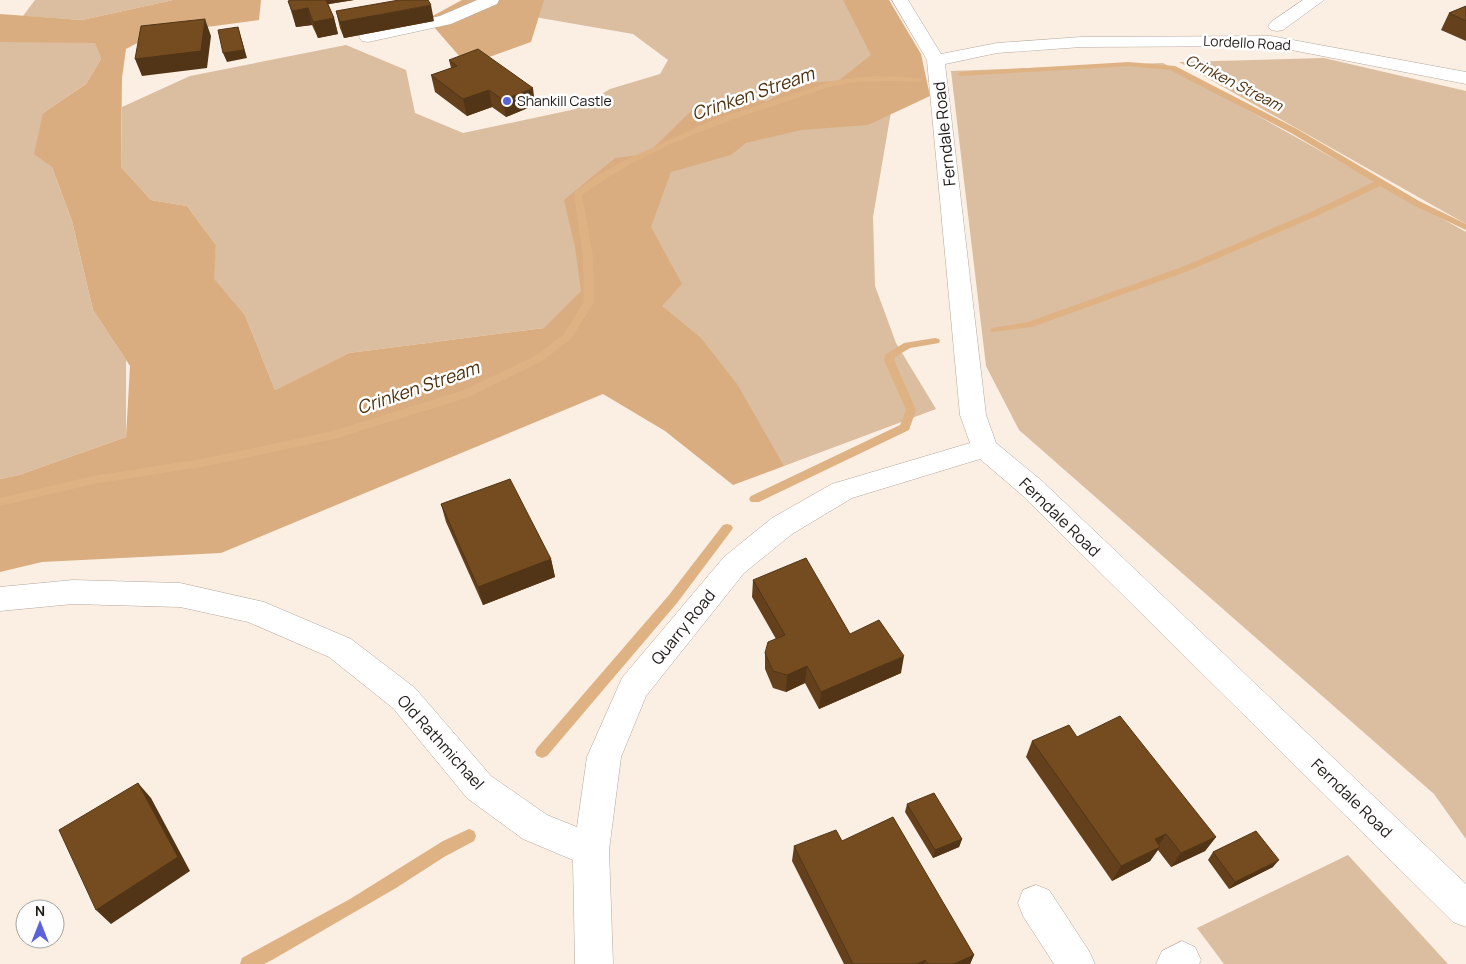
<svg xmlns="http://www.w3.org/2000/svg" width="1466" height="964" font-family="Manrope,sans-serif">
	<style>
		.green { fill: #dbbda0 }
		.forest { fill: #daad80 }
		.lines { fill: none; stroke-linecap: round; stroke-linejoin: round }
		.stream { fill: #dfb284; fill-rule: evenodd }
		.minor-casing { stroke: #b4a89d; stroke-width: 1 }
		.minor { fill: #fff; fill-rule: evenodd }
		.wall { fill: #64411c }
		.shaded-wall { fill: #513516 }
		.building { fill: #744c20; stroke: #513516 }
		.poi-dot { fill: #5b63db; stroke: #fefefe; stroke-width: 2 }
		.labels { text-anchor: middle; stroke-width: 5; stroke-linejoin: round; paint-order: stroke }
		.far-street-label { font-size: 14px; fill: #1e1a16; stroke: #fefefe }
		.far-poi-label { font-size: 14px; fill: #1e1a16; stroke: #fefefe; text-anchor: start }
		.far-water-label { font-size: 15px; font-style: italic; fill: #4e300b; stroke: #fefefe }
		.street-label { font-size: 16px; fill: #1e1a16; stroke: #fefefe }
		.water-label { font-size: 18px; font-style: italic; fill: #4e300b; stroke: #fefefe }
	</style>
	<rect width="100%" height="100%" fill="#fbeee2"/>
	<path class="green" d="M35 0H173L82 20 23 16Z
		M535 0H868L900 59 873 217 875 286 896 343 936 409 784 466 622 318 349 353 275 390 245 315 213 279 216 245 187 206 151 200 121 167 122 107 190 76 346 45 406 70 415 113 463 133 576 109 610 89 660 74 668 60 633 34 523 15Z
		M0 42H95L101 59 86 84 43 113 52 167 72 221 93 310 126 360V437L19 475 0 479Z
		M1324 58 1466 91V224L1179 62Z
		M1163 63 1466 232V839L1434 794 1019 430 986 366 951 71Z
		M1348 855 1448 964H1224L1197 928Z"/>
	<path class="forest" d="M173 0H261L259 20 154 34 126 49 122 78 121 167 151 200 187 206 216 245 214 279 245 315 275 390 349 353 544 328 581 291 575 247 564 200 615 158 647 154 691 111 717 102 768 101 799 83 838 81 871 55 843 0H889L921 54 930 96 868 125 801 130 746 143 731 155 671 172 651 227 682 284 662 306 701 338 737 384 784 466 733 485 665 431 603 394 221 553 42 562 0 572V479L19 475 126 437 130 366 93 310 72 221 52 167 34 154 43 113 86 84 101 59 95 43 0 42V14L82 20Z
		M462 0H544L531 42 467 65 427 19Z"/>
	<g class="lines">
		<path class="stream" d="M1129 62 1175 66 1297 129 1419 201 1466 224V230L1413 205 1380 186 1319 215 1188 271 1032 327 992 332 990 330 992 328 1028 322 1182 267 1313 211 1374 182 1291 133 1170 70 1129 66 961 76 957 74 961 72Z
			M873 76 919 78 923 80 919 82C893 81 869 80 843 84 824 87 804 96 785 102 716 124 642 151 582 195L593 257 594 302 571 339 542 361 469 397 334 439 207 466 93 484 0 506V498L93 476 207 458 333 431 461 391 534 357 563 335 584 302 583 257 574 194 575 192 598 175 628 159 715 119 837 80Z
			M935 338 939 339 940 341 939 343 910 348 895 357 894 360 916 410 909 430 759 502H751L749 499 751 496 900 425 906 410 884 360 885 355 904 343Z
			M727 524 731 525 733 528 731 531 677 603 547 756 542 758 537 756 535 752 537 748 669 595 723 525Z
			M469 829 474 831 476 836 474 841 444 857 396 888 272 960 264 964H240L242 958 350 899 443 841Z"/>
		<defs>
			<path id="minor" d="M477 0H499L497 4 451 24 368 42 362 41 359 37 362 33 440 16Z
				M892 0H908L941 54 997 43 1081 37 1271 36 1466 72V84L1271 46 1081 47 997 53 945 64 986 415 996 443 1042 481 1466 884V927L1453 922 1022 495 980 459 852 498 792 534 744 573 646 696 621 757 609 850 613 964H575L573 860 523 839 467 798 393 708 329 657 248 622 180 607 73 604 0 611V587L73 580 180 583 264 602 351 639 415 688 491 776 547 815 577 827 587 757 622 678 724 557 772 518 832 484 970 443 960 415 927 60Z
				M1303 0H1324L1283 30 1277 31 1271 30 1268 26 1271 22Z
				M1036 885 1049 890 1089 951 1095 964H1054L1023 916 1018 903 1023 890Z
				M1182 941 1195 947 1201 960 1199 964H1156L1162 951Z"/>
		</defs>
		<use href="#minor" class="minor-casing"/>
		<use href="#minor" class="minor"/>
	</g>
	<path class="wall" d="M292 0H354L328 4 334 18 338 34 318 38 312 25 296 27 288 1Z
		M1466 6V41L1441 30 1449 13Z
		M336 11 434 21 344 38 340 28Z
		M449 60 535 105 506 117 492 107 467 116 435 92 431 75 451 68Z
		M441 504 551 559 555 577 483 605 446 522Z
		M753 580 850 634 901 673 819 709 805 683 786 692 773 688 765 669V653L776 639 752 597Z
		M1077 737 1216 837 1205 851 1171 867 1158 850 1150 861 1112 881 1026 757 1032 741Z
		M907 804 962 839 959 847 933 858 905 812Z
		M842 841 974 955 970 964H844L792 861 794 846Z
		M1213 852 1273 867 1229 889 1208 860Z"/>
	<path class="shaded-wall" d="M303 0H354L305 8Z
		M431 5 434 21 344 38 340 22Z
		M308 8 312 25 296 27 292 11Z
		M334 18 338 34 318 38 313 22Z
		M205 19 211 36 207 68 142 76 135 59Z
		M238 27 247 58 227 62 223 53Z
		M533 88 535 105 506 117 503 100Z
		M489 90 492 107 467 116 463 99Z
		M551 559 555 577 483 605 478 587Z
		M904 656 901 673 819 709 821 692Z
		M807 666 805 683 786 692 787 675Z
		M138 783 151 798 190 871 111 924 96 910Z
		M1166 834 1157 848 1160 847 1150 861 1112 881 1121 866 1155 839Z
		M1216 837 1205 851 1171 867 1181 853Z
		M962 839 959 847 933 858 935 850Z
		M1279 860 1273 867 1229 889 1235 882Z
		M974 955 970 964H954Z
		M925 960 924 964H917Z"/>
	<path class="building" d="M292 0H326L334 18 313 22 308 8 292 11 288 1Z
		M399 0H428L431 5 340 22 336 11Z
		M1466 6V21L1449 13Z
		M205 19 201 51 135 59 141 26Z
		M238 27 244 50 223 53 218 30Z
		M478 49 533 88 503 100 489 90 463 99 431 75 457 66 449 60Z
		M510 479 551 559 478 587 441 504Z
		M806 558 850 634 879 620 904 656 821 692 807 666 787 675 773 671 765 653 768 642 785 635 753 580Z
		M1120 716 1216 837 1181 853 1166 834 1155 839 1160 847 1121 866 1032 741 1069 725 1077 737Z
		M138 783 178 857 96 910 59 830Z
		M934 793 962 839 935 850 907 804Z
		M893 817 974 955 954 964H928L925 960 917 964H853L794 846 836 830 842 841Z
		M1256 831 1279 860 1235 882 1213 852Z"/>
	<circle class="poi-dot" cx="507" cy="101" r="5"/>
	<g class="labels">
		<g class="far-street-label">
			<text transform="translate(1247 43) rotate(3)" y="5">Lordello Road</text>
		</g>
		<g class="far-poi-label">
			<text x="517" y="106">Shankill Castle</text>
		</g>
		<g class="far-water-label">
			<text transform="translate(1234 83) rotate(27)" y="5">Crinken Stream</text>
		</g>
		<g class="street-label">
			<text transform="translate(944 134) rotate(-96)" y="6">Ferndale Road</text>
			<text transform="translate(1060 517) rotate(44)" y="6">Ferndale Road</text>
			<text transform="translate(683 627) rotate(-51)" y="6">Quarry Road</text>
			<text transform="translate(441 742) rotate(48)" y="6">Old Rathmichael</text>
			<text transform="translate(1352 798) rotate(44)" y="6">Ferndale Road</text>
		</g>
		<g class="water-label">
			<text transform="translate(753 94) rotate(-19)" y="6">Crinken Stream</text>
			<text transform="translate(418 388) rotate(-19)" y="6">Crinken Stream</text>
		</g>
	</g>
	<g transform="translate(40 924)"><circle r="24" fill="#fefefe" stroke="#a4a3a1"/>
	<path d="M0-4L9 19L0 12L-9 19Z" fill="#5b63db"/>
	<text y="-8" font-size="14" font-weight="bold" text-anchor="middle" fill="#1e1a16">N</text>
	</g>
</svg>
